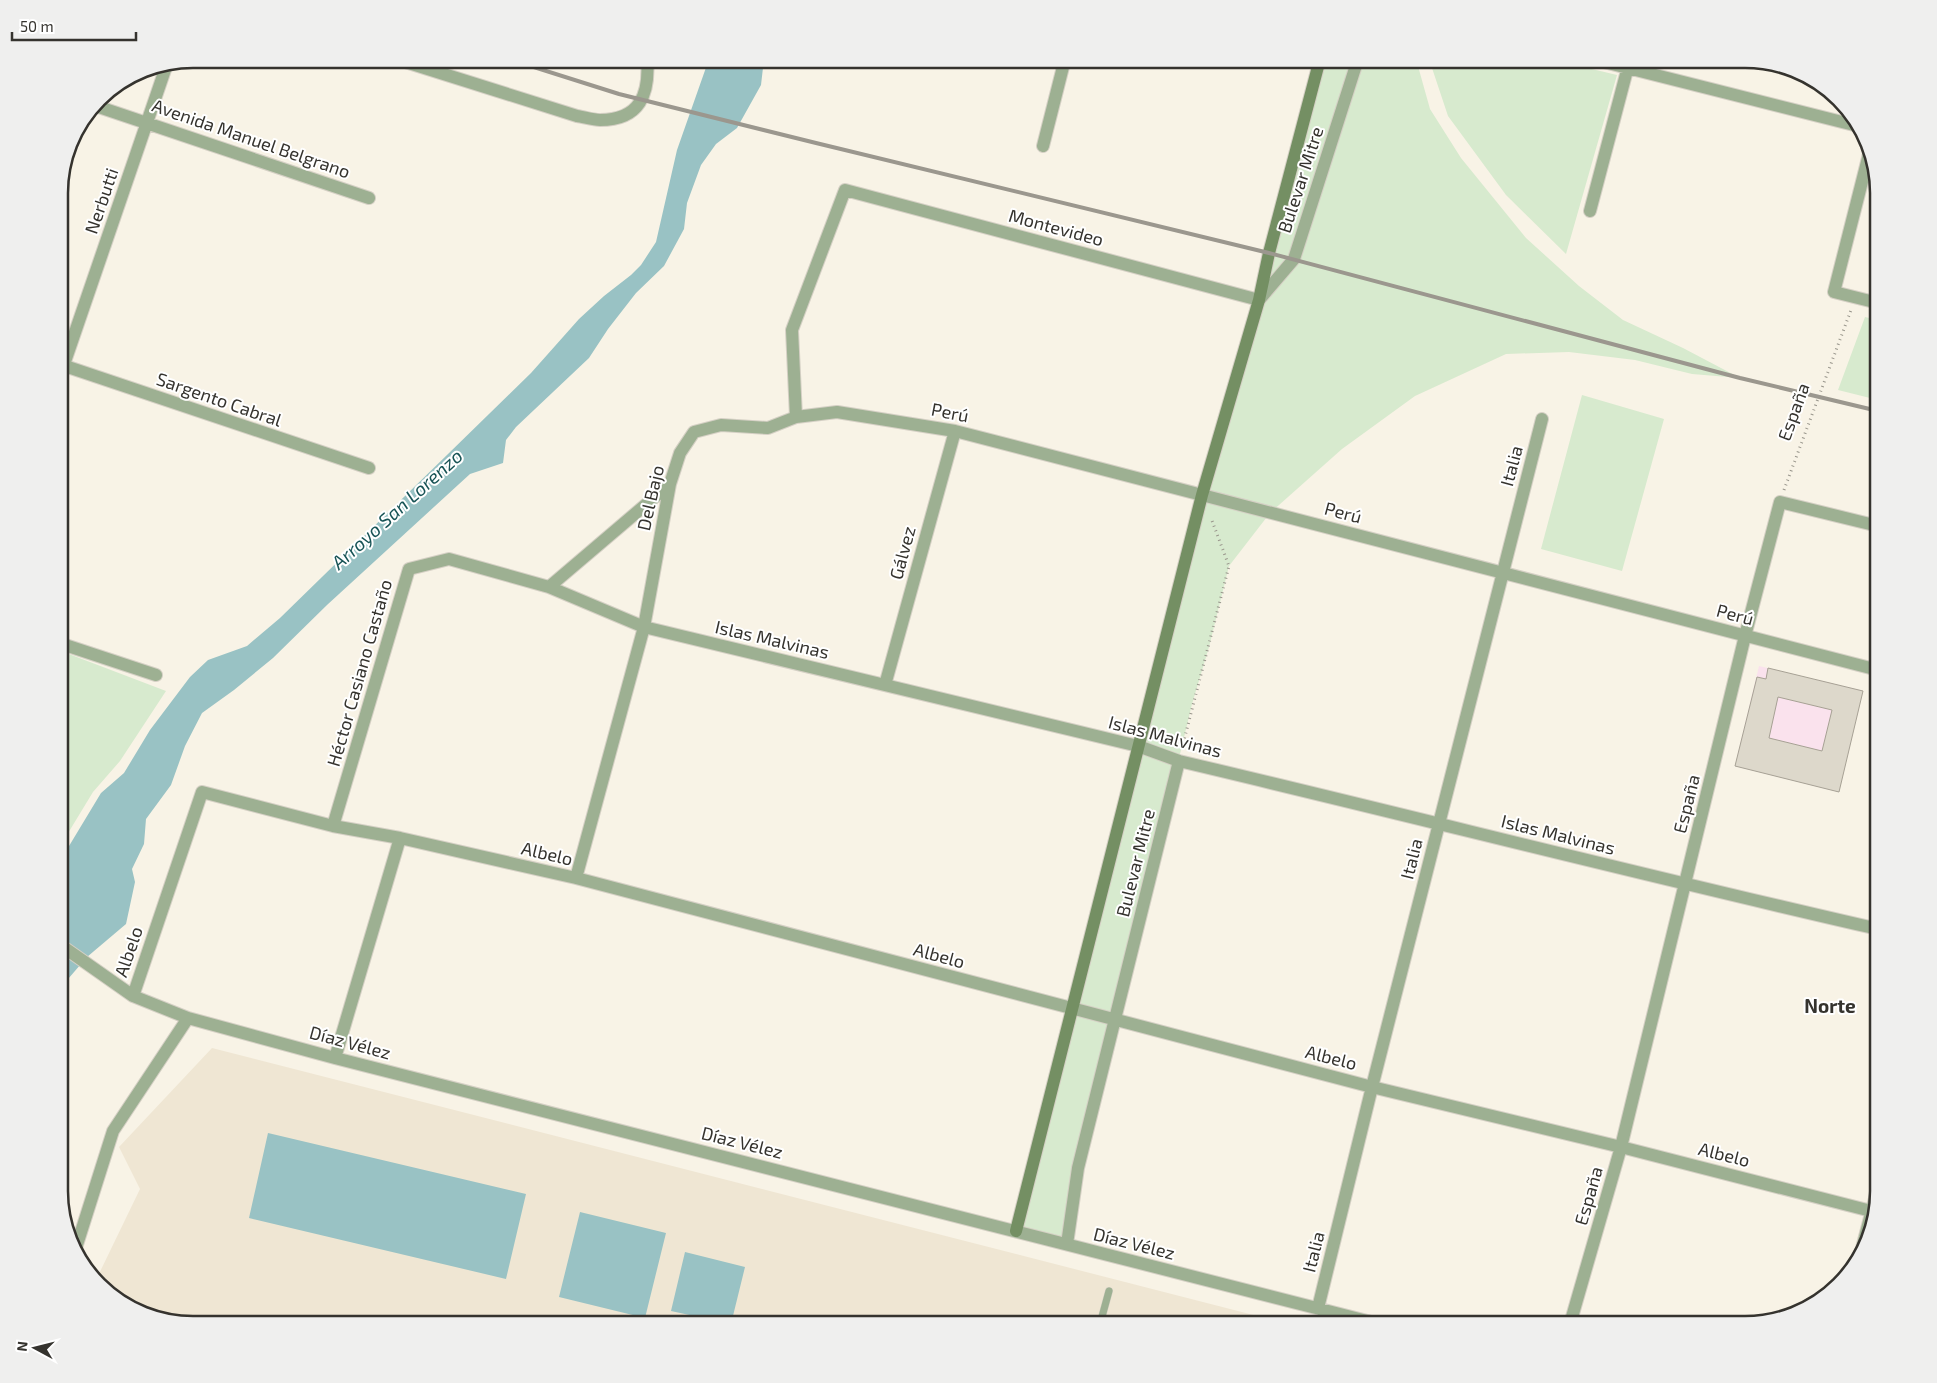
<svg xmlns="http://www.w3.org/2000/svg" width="1937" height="1383" font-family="'Exo 2',sans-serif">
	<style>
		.built { fill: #efe6d3 }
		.education { fill: #fae2ed }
		.green { fill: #d7eace }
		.water { fill: #99c2c4 }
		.building { fill: #ddd8cb; stroke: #a6a194; fill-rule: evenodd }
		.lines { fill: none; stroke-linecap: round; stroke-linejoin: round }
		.lane-casing { stroke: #d5d0c5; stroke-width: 8 }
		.street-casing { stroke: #d5d0c5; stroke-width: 14 }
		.secondary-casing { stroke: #d5d0c5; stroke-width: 14 }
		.path { stroke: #99968c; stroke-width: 3; stroke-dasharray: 1 4; stroke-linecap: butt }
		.lane { stroke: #9db092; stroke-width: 7 }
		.street { stroke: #9db092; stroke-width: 12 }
		.secondary { stroke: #748f63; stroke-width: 12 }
		.rail { stroke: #9b978e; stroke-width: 4 }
		.labels { text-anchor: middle; stroke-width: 4; stroke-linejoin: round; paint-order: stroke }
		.street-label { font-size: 18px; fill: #35332e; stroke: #fff }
		.water-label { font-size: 19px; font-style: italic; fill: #175355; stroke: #fff }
		.neighbourhood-label { font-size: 19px; font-weight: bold; fill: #35332e; stroke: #fff }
		.rim { fill: none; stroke: #35332e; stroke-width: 2.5 }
	</style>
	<rect width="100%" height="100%" fill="#f8f3e6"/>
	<path class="built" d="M212 1048 1289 1324H192L150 1317 111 1297 96 1280 140 1189 119 1147Z"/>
	<path class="education" d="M1759 666 1863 691 1839 792 1735 766Z"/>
	<path class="green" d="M1320 59H1416L1430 109 1461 158 1526 238 1579 286 1623 320 1683 348 1740 378 1692 374 1635 360 1569 352 1506 354 1415 396 1342 449 1270 513 1229 566 1209 647 1192 704 1116 1021 1067 1244 1016 1231Z
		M1429 59H1550L1617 75 1566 254 1506 195 1448 116Z
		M1865 317 1878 320V400L1838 390Z
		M1582 395 1664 419 1622 571 1541 549Z
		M61 651 166 691 120 761 93 792 59 848V656Z"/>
	<path class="water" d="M709 59H764L761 85 737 128 716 144 701 165 687 203 684 229 664 266 636 293 608 329 589 358 516 427 506 440 503 463 470 474 327 605 273 658 234 690 202 713 185 746 171 785 146 819 144 844 132 869 135 882 126 924 87 957 62 986 59 994V872L63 856 101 793 124 773 150 730 190 677 208 660 247 646 280 618 531 373 579 319 604 296 631 275 641 265 656 242 677 150Z
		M268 1133 526 1194 506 1279 249 1218Z
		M580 1212 666 1233 645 1318 559 1297Z
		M685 1252 745 1267 731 1324 671 1311Z"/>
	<path class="building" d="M1768 668 1863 691 1839 792 1735 766 1757 677 1766 679ZM1778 697 1832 710 1822 751 1769 738Z"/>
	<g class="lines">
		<defs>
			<path id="lane" d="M1319 1310 1329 1324
				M1100 1324 1109 1291"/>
			<path id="street" d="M396 59 577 116C584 117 593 120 600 120 640 120 650 94 647 59
				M1592 59 1858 126
				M93 105 369 198
				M1043 146 1065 59
				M1869 154 1834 292 1878 303
				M1590 211 1630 59
				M59 364 369 468
				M59 379 167 64
				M796 417 837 412 955 431 1878 670
				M549 587 670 484
				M59 643 156 675
				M885 685 955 431
				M333 826 409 569 449 559 549 587 644 627 1138 746 1179 761C1412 816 1645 876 1878 929
				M576 878 644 627 670 484 680 453 694 432 721 425 768 428 796 417 792 330 845 190 1259 300 1294 259 1358 59
				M59 944 133 996 188 1018 335 1058 1379 1324
				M133 996 202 792 333 826 400 838 576 878 1372 1087 1621 1147 1875 1212
				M335 1058 400 838
				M1067 1244 1078 1168 1179 761
				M75 1251 113 1131 188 1018
				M1861 1252 1878 1187
				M1318 1308 1372 1087 1542 419
				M1570 1324 1621 1147 1745 636 1780 502 1878 526"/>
			<path id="secondary" d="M1016 1231 1202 495 1259 300 1269 253 1320 59"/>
		</defs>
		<use href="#lane" class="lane-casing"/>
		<use href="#street" class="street-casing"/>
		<use href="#secondary" class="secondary-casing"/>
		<path class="path" d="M1784 490 1851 310
			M1182 748 1229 566 1211 518"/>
		<use href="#lane" class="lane"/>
		<use href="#street" class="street"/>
		<use href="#secondary" class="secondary"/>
		<path class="rail" d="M508 59 619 94 816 143 1269 253 1740 378 1878 411"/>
	</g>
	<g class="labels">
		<g class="street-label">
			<text transform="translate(251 139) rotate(19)" y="6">Avenida Manuel Belgrano</text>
			<text transform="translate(1301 180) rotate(-72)" y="6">Bulevar Mitre</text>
			<text transform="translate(102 201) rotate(-71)" y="6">Nerbutti</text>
			<text transform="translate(1056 228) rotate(15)" y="6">Montevideo</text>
			<text transform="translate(219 400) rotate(19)" y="6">Sargento Cabral</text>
			<text transform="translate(1794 412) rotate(-70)" y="6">España</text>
			<text transform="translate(950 413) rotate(11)" y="6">Perú</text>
			<text transform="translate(1512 466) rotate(-75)" y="6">Italia</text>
			<text transform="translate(651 498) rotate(-77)" y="6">Del Bajo</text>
			<text transform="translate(1343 513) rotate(15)" y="6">Perú</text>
			<text transform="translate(903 553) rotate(-75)" y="6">Gálvez</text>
			<text transform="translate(1735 615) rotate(15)" y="6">Perú</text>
			<text transform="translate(772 640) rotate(13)" y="6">Islas Malvinas</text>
			<text transform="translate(360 673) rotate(-74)" y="6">Héctor Casiano Castaño</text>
			<text transform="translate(1165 737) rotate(15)" y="6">Islas Malvinas</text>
			<text transform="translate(1687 804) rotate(-76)" y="6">España</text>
			<text transform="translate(1558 835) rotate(14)" y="6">Islas Malvinas</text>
			<text transform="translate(547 854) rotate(13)" y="6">Albelo</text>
			<text transform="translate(1412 859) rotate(-76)" y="6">Italia</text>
			<text transform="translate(1136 863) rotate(-76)" y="6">Bulevar Mitre</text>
			<text transform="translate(129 952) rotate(-71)" y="6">Albelo</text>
			<text transform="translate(939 956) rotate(15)" y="6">Albelo</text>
			<text transform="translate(350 1043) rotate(15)" y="6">Díaz Vélez</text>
			<text transform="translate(1331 1058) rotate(14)" y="6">Albelo</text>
			<text transform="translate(742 1143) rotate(14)" y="6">Díaz Vélez</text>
			<text transform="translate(1724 1155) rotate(14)" y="6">Albelo</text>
			<text transform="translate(1589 1196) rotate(-74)" y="6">España</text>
			<text transform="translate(1134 1244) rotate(14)" y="6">Díaz Vélez</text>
			<text transform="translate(1314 1252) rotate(-76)" y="6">Italia</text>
		</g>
		<g class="water-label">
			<text transform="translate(397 509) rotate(-42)" y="7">Arroyo San Lorenzo</text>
		</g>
		<g class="neighbourhood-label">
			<text x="1830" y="1013">Norte</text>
		</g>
	</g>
	<path d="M0 0H1937V1383H0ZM193 68H1745A125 125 0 0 1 1870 193V1191A125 125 0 0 1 1745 1316H193A125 125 0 0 1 68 1191V193A125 125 0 0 1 193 68Z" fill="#efefee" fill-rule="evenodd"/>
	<path class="rim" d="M193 68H1745A125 125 0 0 1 1870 193V1191A125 125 0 0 1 1745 1316H193A125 125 0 0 1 68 1191V193A125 125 0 0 1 193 68Z"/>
	<g transform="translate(35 1348) rotate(277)" stroke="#ffffff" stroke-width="4" paint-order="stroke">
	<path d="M0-4L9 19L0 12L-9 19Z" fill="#35332e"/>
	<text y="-8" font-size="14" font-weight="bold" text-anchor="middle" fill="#35332e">N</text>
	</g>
	<path d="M12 32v8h124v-8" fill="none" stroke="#35332e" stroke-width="2.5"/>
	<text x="20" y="32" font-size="15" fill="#35332e" stroke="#ffffff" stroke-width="4" paint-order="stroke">50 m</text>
</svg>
